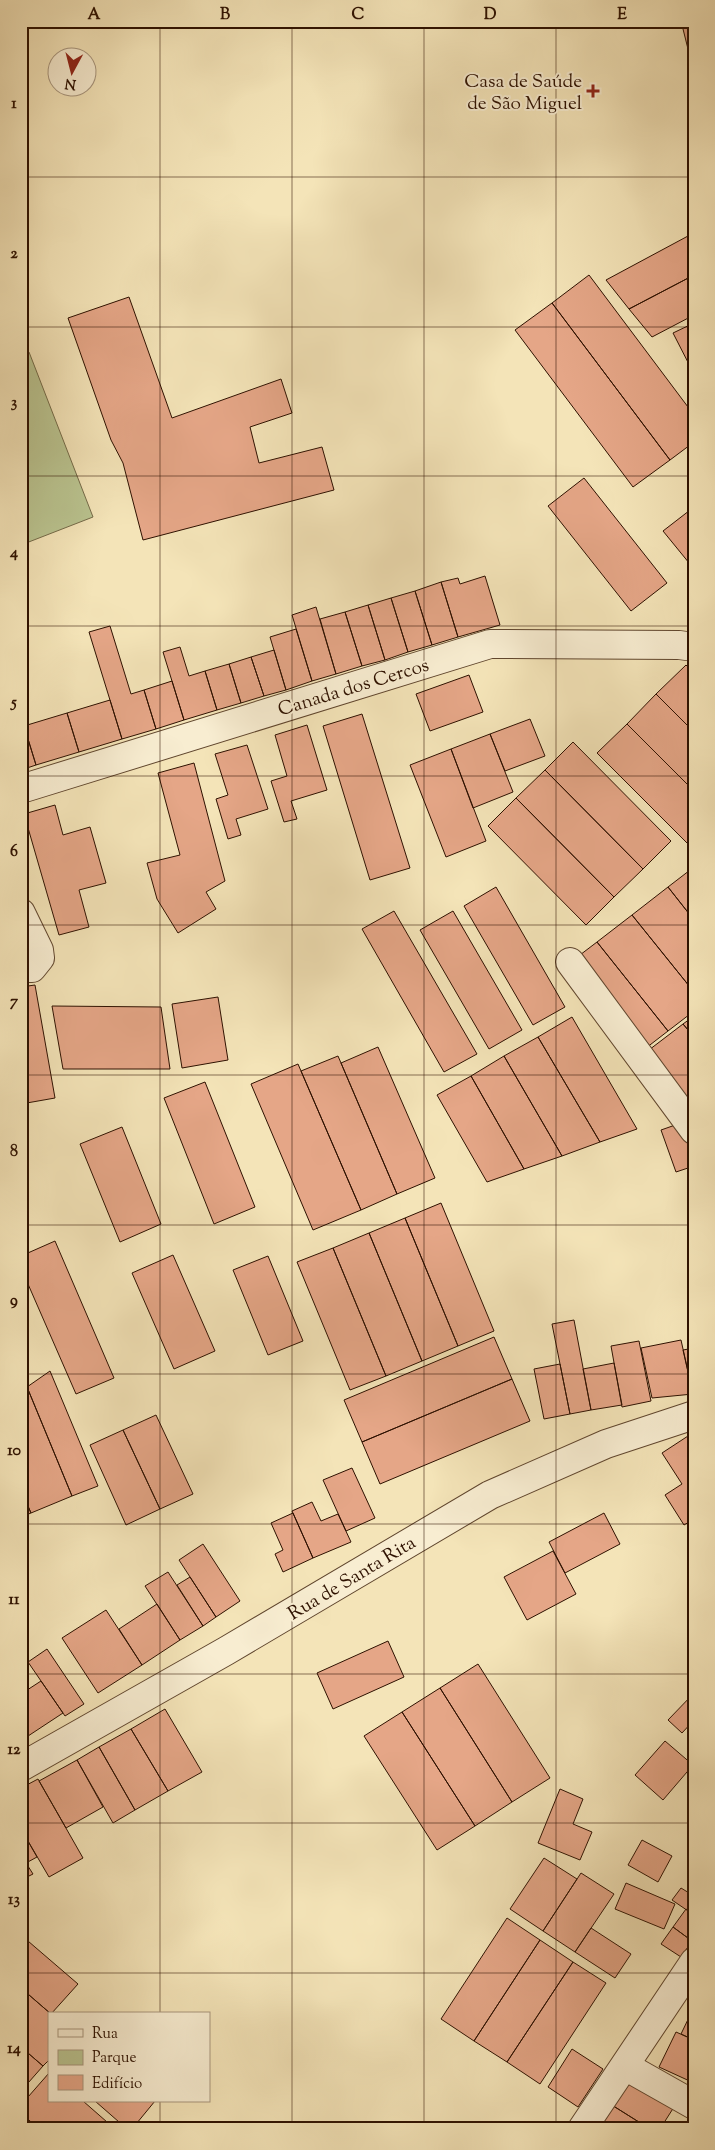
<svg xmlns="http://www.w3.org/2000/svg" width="715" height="2150" font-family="'Sorts Mill Goudy',serif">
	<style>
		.green { fill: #bac490; stroke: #746a48 }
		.building { fill: #e5a687; stroke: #2e1100 }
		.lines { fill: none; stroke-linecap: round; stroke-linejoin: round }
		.minor-casing { stroke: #60462e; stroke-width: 30 }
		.minor { stroke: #f8edd1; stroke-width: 28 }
		.grid { fill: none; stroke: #2e1100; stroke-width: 1; stroke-opacity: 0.55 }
		.poi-dot { fill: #8f2418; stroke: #f8edd1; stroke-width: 2 }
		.labels { text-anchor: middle; stroke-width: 4; stroke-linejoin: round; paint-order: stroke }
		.poi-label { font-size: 19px; fill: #2e1100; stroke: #f8edd1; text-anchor: end }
		.street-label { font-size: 19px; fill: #2e1100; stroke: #f8edd1 }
		.neatline { fill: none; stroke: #2e1100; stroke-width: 2 }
		.grid-label { font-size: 16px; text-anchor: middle; font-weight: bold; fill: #2e1100 }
	</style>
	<rect width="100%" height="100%" fill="#f4e4b8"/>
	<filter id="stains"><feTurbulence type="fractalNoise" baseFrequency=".004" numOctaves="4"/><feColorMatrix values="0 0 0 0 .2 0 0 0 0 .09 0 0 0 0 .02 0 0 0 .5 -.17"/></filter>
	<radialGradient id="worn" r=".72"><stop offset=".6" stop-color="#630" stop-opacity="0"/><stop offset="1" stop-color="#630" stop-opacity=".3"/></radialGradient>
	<path class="green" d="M29 352 93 517 21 545V355Z"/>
	<path class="building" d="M681 21H694V56L690 57Z
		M688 236 694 246V275L629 309 606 280Z
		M589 275 694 415V442L670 460 552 303Z
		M694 275V315L652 337 629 309Z
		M129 297 172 418 281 379 292 413 250 427 259 463 322 447 334 490 143 540 123 463 111 440 68 318Z
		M552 303 670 460 633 487 515 330Z
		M694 323V374L673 333Z
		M584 478 667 583 631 611 548 506Z
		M694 507V569L663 531Z
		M485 576 500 625 458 637 441 582 458 578 460 584Z
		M441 582 458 637 432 645 415 591Z
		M415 591 432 645 408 652 391 598Z
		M391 598 408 652 385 660 368 605Z
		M368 605 385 660 362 666 345 612Z
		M316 607 336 674 312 681 292 615Z
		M345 612 362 666 336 674 320 619Z
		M110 626 131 694 144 690 156 729 122 739 89 632Z
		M296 629 312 681 286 690 270 637Z
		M180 647 189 676 205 671 217 710 184 720 163 652Z
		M274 650 286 690 264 696 251 657Z
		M251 657 264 696 241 703 229 664Z
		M229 664 241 703 217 710 205 671Z
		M686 665 694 673V732L656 694Z
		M469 675 483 712 430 731 416 694Z
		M172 681 184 720 156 729 144 690Z
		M656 694 694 732V791L627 724Z
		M110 700 122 739 79 752 67 713Z
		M67 713 79 752 36 765 24 726Z
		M362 714 410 868 370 880 323 726Z
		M530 719 545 756 505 771 490 734Z
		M627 724 694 791V850L597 753Z
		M307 725 327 790 291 801 297 819 284 822 271 781 287 776 275 735Z
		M24 726 36 765 21 770V727Z
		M490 734 513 792 473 808 451 749Z
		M573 742 671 841 643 869 545 770Z
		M247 745 268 809 236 819 241 835 228 839 216 799 228 795 215 754Z
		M451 749 486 841 446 857 410 765Z
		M194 763 225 881 206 892 216 909 178 933 157 899 147 863 180 855 158 773Z
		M545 770 643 869 614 897 516 798Z
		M516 798 614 897 586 925 488 826Z
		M55 805 63 835 90 827 106 883 79 890 89 927 59 935 24 814Z
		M694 867V920L668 887Z
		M496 887 565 1007 533 1025 464 906Z
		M668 887 694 920V992L632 915Z
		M394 911 477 1054 444 1072 362 929Z
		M453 911 522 1030 489 1049 420 930Z
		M632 915 694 992V1011L668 1031 597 942Z
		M597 942 668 1031 646 1048 576 958Z
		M35 985 55 1098 21 1104V987Z
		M218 997 228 1060 182 1068 172 1004Z
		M52 1006 161 1007 170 1069H63Z
		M694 1016V1037L683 1024Z
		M572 1017 637 1129 600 1142 538 1037Z
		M683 1024 694 1037V1117L645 1053Z
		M538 1037 600 1142 562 1156 504 1056Z
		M378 1047 435 1178 397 1194 341 1063Z
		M338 1056 397 1194 361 1210 301 1071Z
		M504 1056 562 1156 524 1169 471 1076Z
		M298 1064 361 1210 313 1230 251 1084Z
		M471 1076 524 1169 487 1182 437 1095Z
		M205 1082 255 1207 214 1224 164 1098Z
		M681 1123 694 1159V1166L676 1172 661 1130Z
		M122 1127 161 1224 120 1242 80 1144Z
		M441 1203 494 1331 458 1346 405 1218Z
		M405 1218 458 1346 422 1361 369 1233Z
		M369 1233 422 1361 386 1376 333 1248Z
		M55 1241 114 1378 76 1394 21 1268V1256Z
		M333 1248 386 1376 350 1390 297 1262Z
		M173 1255 215 1351 174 1369 132 1273Z
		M268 1256 303 1341 268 1355 233 1270Z
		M574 1320 591 1410 570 1414 552 1324Z
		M494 1337 512 1379 362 1442 344 1400Z
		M681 1340 693 1394 652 1398 641 1348Z
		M639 1341 651 1401 622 1407 611 1346Z
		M694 1348V1394H693L683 1350Z
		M614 1363 622 1405 591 1410 583 1369Z
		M560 1364 570 1414 544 1419 534 1369Z
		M50 1371 98 1486 72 1496 27 1387Z
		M512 1379 530 1421 380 1484 362 1442Z
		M27 1387 72 1496 31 1513 21 1490V1392Z
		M156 1415 193 1494 160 1509 123 1430Z
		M123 1430 160 1509 126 1525 90 1445Z
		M688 1436 694 1445V1519L684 1525 665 1495 682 1484 662 1453Z
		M352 1468 375 1518 346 1531 323 1480Z
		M21 1490 31 1513 21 1517Z
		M312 1502 321 1521 338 1514 351 1542 313 1558 292 1511Z
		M293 1513 313 1558 283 1572 275 1554 283 1550 271 1523Z
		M604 1513 620 1544 565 1573 549 1542Z
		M203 1544 240 1601 216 1617 179 1560Z
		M553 1551 576 1594 527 1620 504 1577Z
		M168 1572 203 1626 180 1640 145 1586Z
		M190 1577 216 1617 203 1626 177 1585Z
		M157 1604 180 1640 142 1665 119 1629Z
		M106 1610 142 1665 98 1693 62 1638Z
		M388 1641 404 1677 333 1709 317 1673Z
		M47 1649 84 1704 65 1716 28 1662Z
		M478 1664 550 1778 512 1802 440 1688Z
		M41 1681 63 1713 22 1740 21 1694Z
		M440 1688 512 1802 475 1826 402 1712Z
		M694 1693V1720L682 1733 668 1720Z
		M165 1709 202 1772 168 1791 131 1729Z
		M402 1712 475 1826 437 1850 364 1736Z
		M131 1729 168 1791 135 1810 99 1747Z
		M665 1741 693 1765 663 1800 635 1775Z
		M99 1747 135 1810 113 1823 77 1760Z
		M77 1760 103 1807 66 1828 39 1781Z
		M38 1779 83 1858 49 1877 21 1829V1788Z
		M560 1789 583 1799 573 1824 592 1832 580 1860 538 1843Z
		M21 1829 37 1857 26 1863 33 1874 21 1880Z
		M642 1840 672 1856 658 1882 628 1865Z
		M544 1858 577 1879 543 1931 510 1909Z
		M581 1873 614 1894 575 1952 543 1931Z
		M626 1883 675 1904 664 1929 615 1909Z
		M681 1888 694 1896V1915L672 1900Z
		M686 1909 694 1915V1939L692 1941 673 1927Z
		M507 1918 540 1940 474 2041 441 2019Z
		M673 1927 692 1941 681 1957 661 1944Z
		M591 1928 631 1954 615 1978 575 1952Z
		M21 1935 78 1984 51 2014 21 1988Z
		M540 1940 573 1962 507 2062 474 2041Z
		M573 1962 606 1983 540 2084 507 2062Z
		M21 1988 51 2014H49V2060L43 2066 21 2047Z
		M694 2007V2040L681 2034Z
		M676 2032 694 2040V2083L659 2067Z
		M21 2047 43 2066 21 2091Z
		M572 2049 603 2069 578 2107 548 2087Z
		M49 2073V2101H83L115 2129H39L21 2113V2105Z
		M629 2079 674 2107 660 2129H650L607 2102Z
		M95 2101H155L132 2129H127Z
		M607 2102 650 2129H610L596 2120Z
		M691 2120 694 2121V2129H686Z"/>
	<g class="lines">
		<defs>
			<path id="minor" d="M21 789 490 644 679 645 694 647
				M21 913 39 950 40 958 32 968H21
				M570 962 694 1130
				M21 1767 226 1651 490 1495 606 1444 694 1415
				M625 2066 694 2105
				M582 2129 694 1962"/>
		</defs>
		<use href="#minor" class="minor-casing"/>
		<use href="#minor" class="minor"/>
	</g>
	<path class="grid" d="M160 21V2014M292 21V2129M424 21V2129M556 21V2129M21 177H694M21 327H694M21 476H694M21 626H694M21 776H694M21 925H694M21 1075H694M21 1225H694M21 1374H694M21 1524H694M21 1674H694M21 1823H694M21 1973H694M160 2101V2129"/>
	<path class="poi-dot" d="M590.5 83.5h5v5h5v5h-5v5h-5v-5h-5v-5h5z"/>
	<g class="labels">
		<g class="poi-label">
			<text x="582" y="87">Casa de Saúde<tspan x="582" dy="22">de São Miguel</tspan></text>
		</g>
		<g class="street-label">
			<text transform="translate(353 686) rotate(-17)" y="7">Canada dos Cercos</text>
			<text transform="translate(351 1577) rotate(-31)" y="7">Rua de Santa Rita</text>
		</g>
	</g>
	<rect width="715" height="2150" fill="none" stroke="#f4e4b8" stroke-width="55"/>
	<rect x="48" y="2012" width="162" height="90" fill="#f8edd1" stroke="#a7957d"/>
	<rect x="58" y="2029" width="25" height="8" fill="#f8edd1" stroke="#a7957d"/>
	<text x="92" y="2038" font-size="15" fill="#2e1100">Rua</text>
	<rect x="58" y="2050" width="25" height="15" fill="#bac490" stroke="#a7957d"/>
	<text x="92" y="2062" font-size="15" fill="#2e1100">Parque</text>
	<rect x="58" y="2075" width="25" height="15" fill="#e5a687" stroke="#a7957d"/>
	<text x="92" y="2088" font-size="15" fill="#2e1100">Edifício</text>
	<g transform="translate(72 72) rotate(187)"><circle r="24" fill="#f8edd1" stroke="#a7957d"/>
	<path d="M0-4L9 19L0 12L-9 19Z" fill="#8f2418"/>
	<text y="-8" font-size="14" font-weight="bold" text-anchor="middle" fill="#2e1100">N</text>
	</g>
	<rect x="28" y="28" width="660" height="2094" class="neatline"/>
	<g class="grid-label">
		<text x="94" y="19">A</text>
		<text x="225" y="19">B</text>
		<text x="358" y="19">C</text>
		<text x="490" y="19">D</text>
		<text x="622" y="19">E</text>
		<text x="14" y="108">1</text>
		<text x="14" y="258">2</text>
		<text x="14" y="407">3</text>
		<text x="14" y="557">4</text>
		<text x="14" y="707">5</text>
		<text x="14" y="856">6</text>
		<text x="14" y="1006">7</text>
		<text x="14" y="1156">8</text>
		<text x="14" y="1305">9</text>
		<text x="14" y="1455">10</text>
		<text x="14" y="1604">11</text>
		<text x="14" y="1754">12</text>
		<text x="14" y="1904">13</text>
		<text x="14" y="2053">14</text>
	</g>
	<rect width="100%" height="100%" filter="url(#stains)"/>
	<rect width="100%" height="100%" fill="url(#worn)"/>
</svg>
